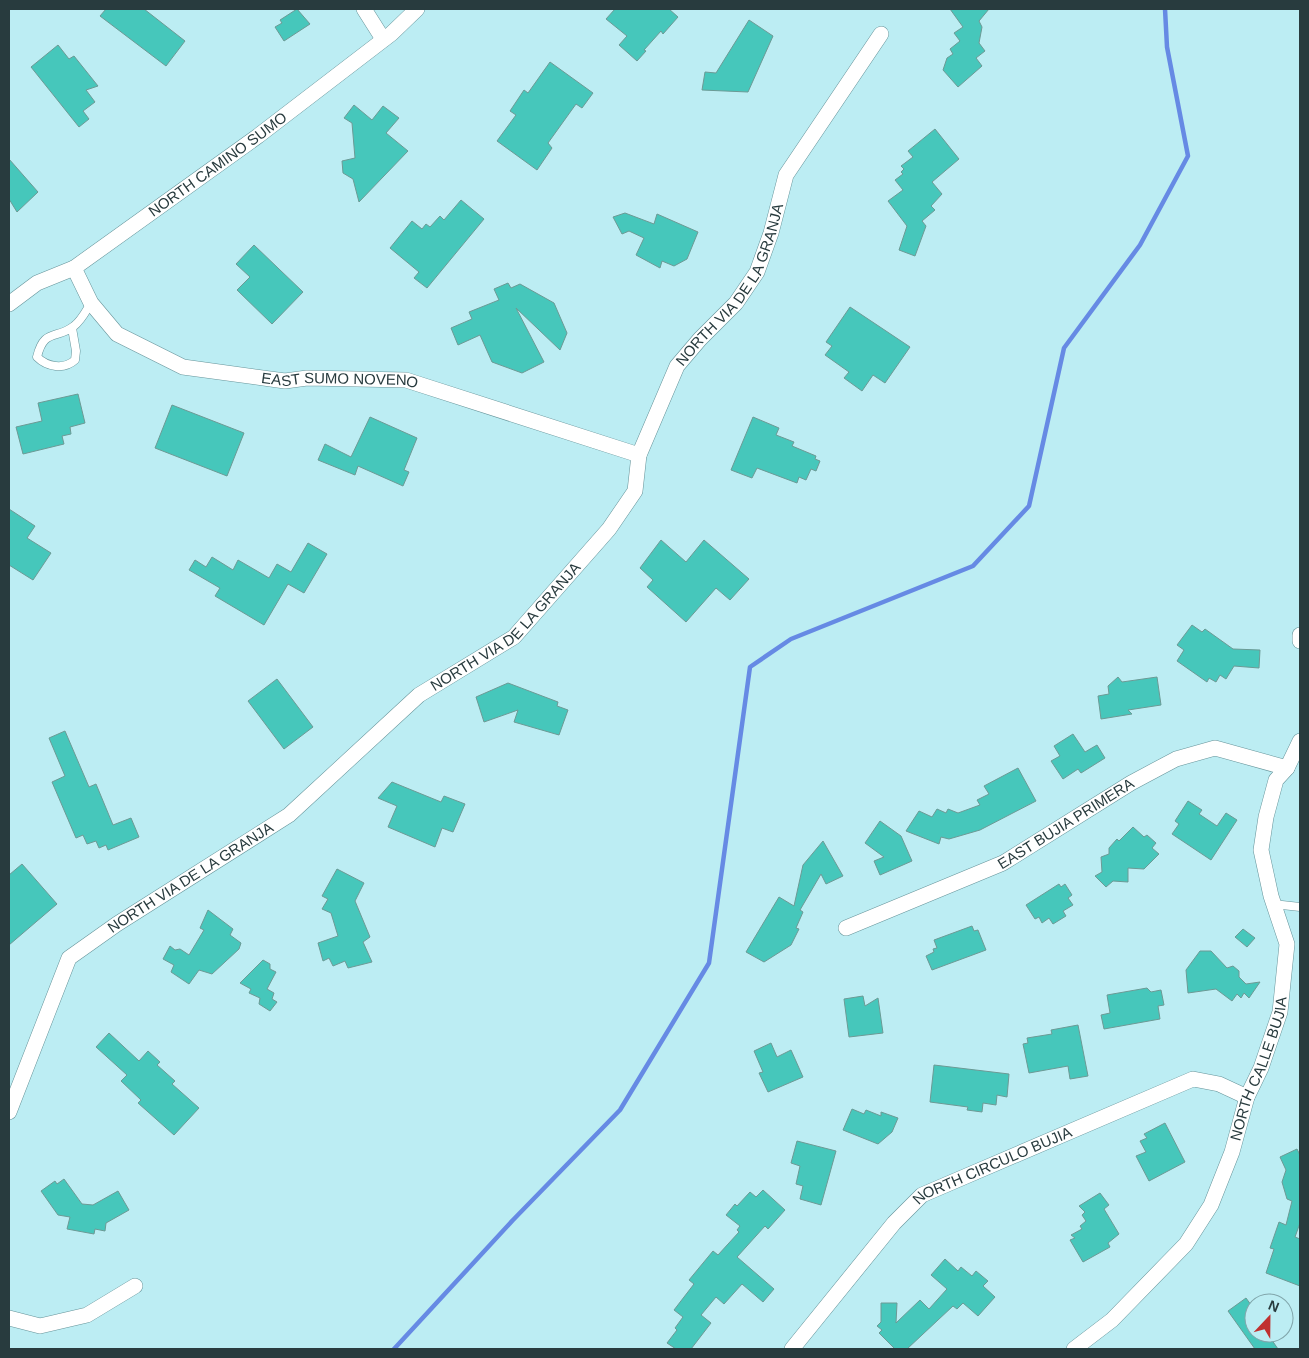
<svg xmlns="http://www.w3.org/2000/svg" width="1309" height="1358" font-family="Arial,sans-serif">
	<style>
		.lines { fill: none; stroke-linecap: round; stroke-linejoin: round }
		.stream { stroke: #668ae4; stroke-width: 4.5 }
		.building { fill: #46c7bb; stroke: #6c9a95 }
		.lane-casing { stroke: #66949a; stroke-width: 9 }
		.street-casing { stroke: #66949a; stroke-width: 16 }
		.lane { stroke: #fff; stroke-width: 8 }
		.street { stroke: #fff; stroke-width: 15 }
		.labels { text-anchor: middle; stroke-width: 5; stroke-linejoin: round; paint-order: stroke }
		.street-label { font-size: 15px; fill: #283b3e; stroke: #bcedf3 }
	</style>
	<rect width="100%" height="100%" fill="#bcedf3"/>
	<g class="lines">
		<path class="stream" d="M394 1349 513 1220 620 1110 709 963 750 667 791 639 973 566 1029 506 1064 348 1140 245 1188 156 1167 47 1165 9"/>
	</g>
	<path class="building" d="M106 9H144L185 41 166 66 100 16Z
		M297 9 310 24 284 41 275 27 282 23 280 20Z
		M615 9H669L678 17 663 34 661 31 644 50 646 51 637 61 619 45 627 36 606 19Z
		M950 9H989L979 21 982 27 979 43 985 51 976 58 982 66 958 87 943 70 947 58 953 54 950 49 960 41 954 33 963 27Z
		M749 20 773 36 748 92 702 90 705 72 716 73Z
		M58 45 69 59 74 56 98 86 86 90 95 102 83 111 89 119 79 127 31 67Z
		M550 62 593 93 582 108 576 104 548 143 552 148 537 170 497 141 516 115 510 111 524 90 528 93Z
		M354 105 372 120 383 106 399 118 386 133 408 151 359 202 353 179 343 173 342 161 355 158 352 123 344 118Z
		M935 129 959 159 932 182 942 194 931 206 935 210 922 221 926 226 915 256 899 250 907 226 888 201 903 190 895 180 903 174 901 172 904 169 901 166 913 157 908 151Z
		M9 159 38 192 17 212 9 199Z
		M461 200 484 219 427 288 414 278 419 272 390 248 412 221 422 229 426 224 430 227 440 216 444 220Z
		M625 213 654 224 657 214 698 232 687 259 674 266 662 261 660 268 636 255 644 238 629 231 622 234 613 217Z
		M254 245 303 292 272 324 237 290 250 277 236 264Z
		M508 283 511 288 520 284 554 303 567 333 560 350 516 308 544 362 522 373 492 362 480 335 458 345 451 328 472 319 469 312 499 300 494 289Z
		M850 307 910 347 885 383 873 375 862 391 844 378 849 372 825 355 832 346 826 342Z
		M78 394 85 423 70 427 71 434 62 436 64 444 23 454 16 427 42 421 38 403Z
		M172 405 244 433 227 476 155 448Z
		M370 417 417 438 404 470 409 472 403 486 358 466 355 475 318 460 325 444 351 457Z
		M753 417 779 428 776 435 794 442 792 446 816 456 815 459 820 461 816 471 811 469 806 480 799 477 797 483 757 468 752 478 731 470Z
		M9 509 35 526 27 538 51 553 33 580 9 565Z
		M661 540 686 562 704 540 749 579 730 600 716 588 686 622 647 587 653 580 640 568Z
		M308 543 327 554 304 593 288 584 264 625 215 596 220 588 189 570 195 560 206 567 212 557 233 570 238 560 269 578 277 564 291 572Z
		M1192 625 1202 632 1205 629 1233 649 1260 650 1259 668 1234 666 1226 679 1220 675 1216 682 1209 678 1207 682 1177 661 1184 650 1177 645Z
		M1118 677 1122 682 1157 677 1161 705 1128 710 1132 714 1101 719 1098 696 1109 694 1108 686Z
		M277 679 313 727 284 749 248 701Z
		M508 683 558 702 557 706 568 710 559 735 514 722 518 710 484 722 476 697Z
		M65 731 89 787 96 784 113 825 131 818 139 837 108 850 106 845 99 848 96 841 87 844 83 835 76 838 52 782 65 776 49 738Z
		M1073 734 1085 752 1097 745 1105 758 1081 773 1078 769 1063 779 1051 761 1060 756 1054 746Z
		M1018 768 1036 801 980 830 949 839 941 837 939 844 906 831 919 811 932 817 937 809 946 813 948 809 958 813 980 805 977 800 989 794 984 786Z
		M392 782 441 802 444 796 465 804 453 832 442 828 435 847 388 827 397 806 378 798Z
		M1188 801 1202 810 1199 814 1217 826 1226 813 1237 820 1211 860 1172 834 1179 824 1175 821Z
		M880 821 901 836 912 861 880 875 874 861 884 857 865 843Z
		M1133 827 1144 837 1147 835 1156 843 1152 848 1159 854 1144 869 1128 868V882L1113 881 1106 887 1095 876 1102 872 1101 857 1109 854V848L1117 839 1119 841Z
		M823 841 843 876 826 884 821 874 800 910 803 912 796 928 799 929 791 945 764 962 746 952 779 897 794 906 803 865Z
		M22 864 57 904 9 945V875Z
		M337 869 364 883 355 901 370 937 363 942 372 962 348 968 345 961 333 966 329 958 323 961 318 943 338 936 331 913 322 909 328 899 322 896Z
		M1059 884 1061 887 1065 884 1072 895 1068 898 1073 905 1063 911 1066 916 1053 924 1049 918 1042 923 1039 917 1035 919 1026 905Z
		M208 910 233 929 230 935 241 943 239 949 212 974 199 970 189 984 171 972 174 965 163 959 170 946 175 950 180 949 189 955 204 930 200 928Z
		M972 926 974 931 978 930 986 950 932 970 926 956 934 952 933 949 937 948 934 940Z
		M1243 929 1255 938 1247 947 1235 937Z
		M1200 951H1211L1227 968 1233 966 1239 971V977L1246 984 1260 982 1249 998 1244 993 1241 998 1237 994 1232 1001 1216 989 1188 993 1186 970Z
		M263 960 270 964V969L276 972 267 989 274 993 272 999 277 1002 270 1011 259 1004 260 998 249 993 251 989 240 983Z
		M1147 988 1151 992 1161 990 1164 1005 1158 1006 1160 1019 1104 1029 1101 1015 1110 1013 1107 995Z
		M863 996 865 1006 878 998 883 1033 849 1037 844 999Z
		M1078 1025 1088 1076 1070 1079 1068 1066 1029 1073 1023 1044 1028 1043 1027 1038 1052 1034 1051 1030Z
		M109 1033 139 1061 148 1051 160 1062 157 1065 175 1081 172 1084 199 1108 174 1135 138 1103 141 1100 121 1081 127 1075 96 1047Z
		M771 1043 777 1057 791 1050 803 1077 768 1092 759 1073 763 1072 754 1051Z
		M934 1065 1009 1074 1007 1097 997 1095 996 1105 983 1103 982 1112 967 1110 968 1107 930 1102Z
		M852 1109 864 1114 866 1110 881 1116V1112L898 1118 892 1132 878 1144 843 1130Z
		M1165 1123 1185 1162 1149 1181 1136 1156 1146 1152 1140 1141 1147 1138 1144 1134Z
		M797 1141 836 1151 821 1205 800 1199 803 1186 796 1184 800 1166 791 1163Z
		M1297 1149 1300 1155V1223L1295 1237 1300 1239V1286L1266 1273 1274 1249 1270 1248 1279 1222 1286 1225 1292 1201 1287 1199 1282 1182 1286 1170 1280 1157Z
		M64 1179 82 1204 93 1205 118 1191 129 1210 106 1223 105 1231 95 1229 94 1234 67 1229 70 1217 58 1215 41 1191 55 1181 57 1184Z
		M763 1190 785 1210 768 1229 765 1226 737 1257 774 1289 763 1302 742 1284 724 1304 716 1297 701 1315 711 1323 691 1349H676L667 1343 677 1330 675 1328 683 1317 674 1310 694 1284 689 1280 713 1251 718 1255 739 1232 737 1230 740 1226 726 1215 735 1204 737 1206 750 1192 756 1197Z
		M1100 1193 1109 1205 1104 1209 1119 1234 1108 1243 1110 1247 1083 1262 1070 1240 1075 1238 1071 1235 1082 1229 1080 1226 1086 1221 1082 1215 1085 1212 1079 1206Z
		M945 1259 958 1271 961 1267 972 1276 976 1271 988 1281 983 1286 995 1297 978 1316 963 1303 957 1309 953 1306 907 1349H895L879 1333 882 1330 877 1326 881 1322V1303H897L896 1323 920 1300 929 1309 947 1289 931 1275Z
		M1246 1298 1254 1309V1333H1267L1278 1349H1255L1228 1311Z"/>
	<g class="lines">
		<defs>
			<path id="lane" d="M72 328 76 351 75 360C64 370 47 367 37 357 44 328 56 340 74 326 81 321 86 311 91 303
				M1273 904 1300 907"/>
			<g id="street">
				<path d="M364 9 383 39"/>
				<path id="s1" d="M74 268 91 303 117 334 183 367 285 381 307 378 406 380 639 455"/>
				<path id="s2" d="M9 304 37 283 74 268 258 136 391 34 417 9"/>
				<path d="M1300 635V641"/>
				<path id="s3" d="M846 928 1003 863 1131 783 1176 759 1215 748 1287 768"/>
				<path id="s4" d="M9 1112 69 958 117 924 289 815 419 695 514 637 609 529 635 491 639 455 677 366 700 339 736 303 757 272 771 233 786 175 881 34"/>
				<path d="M9 1318 40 1326 87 1315 135 1286"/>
				<path id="s5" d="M792 1349 894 1223 922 1195 1193 1079 1219 1084 1247 1097"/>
				<path id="s6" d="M1074 1349 1112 1320 1186 1244 1211 1205 1232 1152 1247 1097 1261 1068 1280 1012 1287 944 1271 896 1261 850 1266 817 1276 780 1287 768 1300 741"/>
			</g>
		</defs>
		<use href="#lane" class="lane-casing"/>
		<use href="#street" class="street-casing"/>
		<use href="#lane" class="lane"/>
		<use href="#street" class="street"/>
	</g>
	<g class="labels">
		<g class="street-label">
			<text dy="5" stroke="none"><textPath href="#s2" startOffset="252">NORTH CAMINO SUMO</textPath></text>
			<text dy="5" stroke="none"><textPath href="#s4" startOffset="1138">NORTH VIA DE LA GRANJA</textPath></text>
			<text dy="5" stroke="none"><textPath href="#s1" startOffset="311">EAST SUMO NOVENO</textPath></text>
			<text dy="5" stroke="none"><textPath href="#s4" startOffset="716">NORTH VIA DE LA GRANJA</textPath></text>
			<text dy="5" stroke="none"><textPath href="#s3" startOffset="244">EAST BUJIA PRIMERA</textPath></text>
			<text dy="5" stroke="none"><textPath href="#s4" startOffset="311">NORTH VIA DE LA GRANJA</textPath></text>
			<text dy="5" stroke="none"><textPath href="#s6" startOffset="345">NORTH CALLE BUJIA</textPath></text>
			<text dy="5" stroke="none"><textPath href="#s5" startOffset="278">NORTH CIRCULO BUJIA</textPath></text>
		</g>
	</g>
	<rect width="1309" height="1358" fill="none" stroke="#283b3e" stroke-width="20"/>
	<g transform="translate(1269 1318) rotate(22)"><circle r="24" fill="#bcedf3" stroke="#81a6ab"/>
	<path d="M0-4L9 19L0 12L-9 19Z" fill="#c03130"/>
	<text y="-8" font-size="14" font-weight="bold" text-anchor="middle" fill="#283b3e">N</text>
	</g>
</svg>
